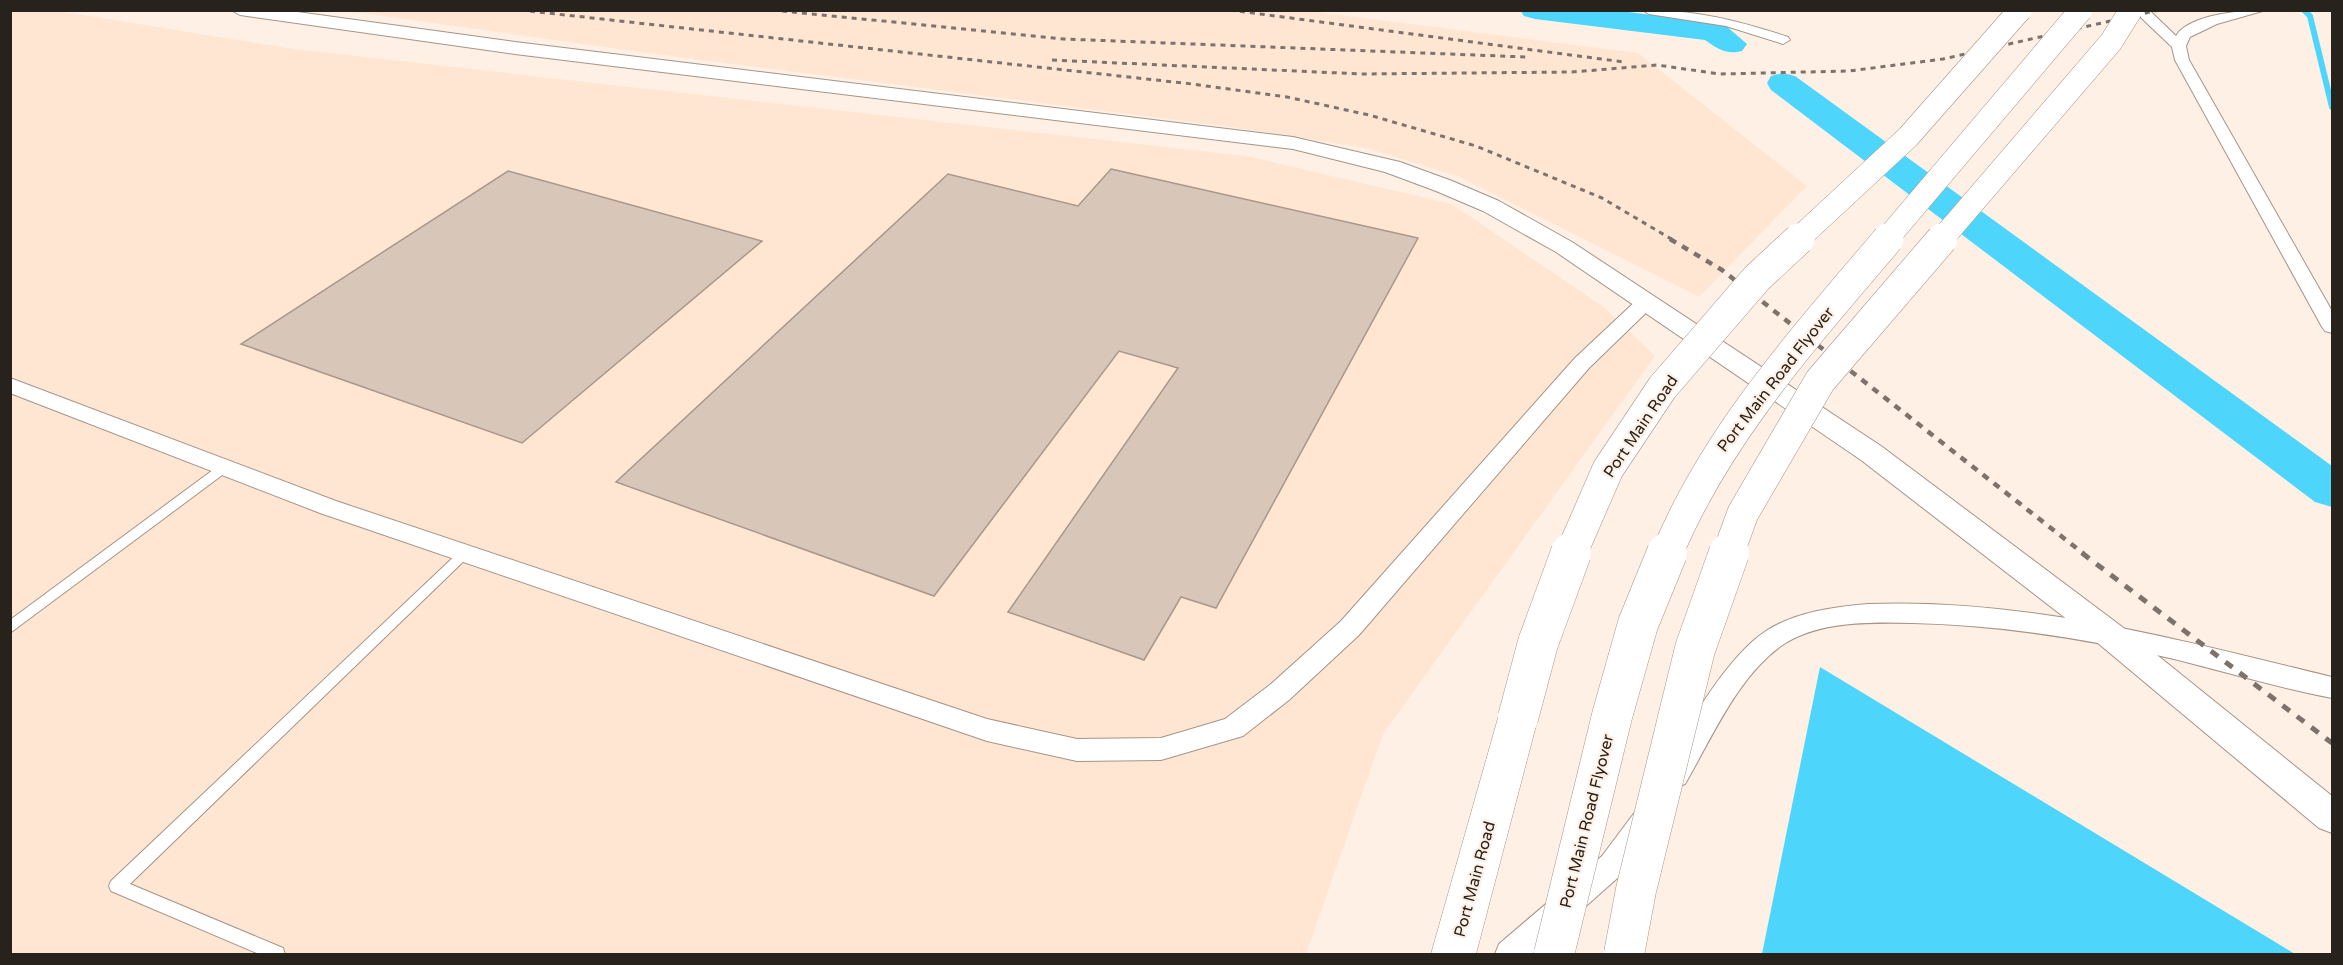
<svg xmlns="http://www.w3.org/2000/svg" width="2343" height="965" font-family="'Varela Round',sans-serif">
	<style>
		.built { fill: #ffe6d3 }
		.water { fill: #4dd5fc }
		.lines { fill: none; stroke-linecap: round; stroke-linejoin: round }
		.stream { stroke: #4dd5fc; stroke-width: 6 }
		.river { fill: #4dd5fc; fill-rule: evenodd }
		.building { fill: #d8c6b9; stroke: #a8978a; stroke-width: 1.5 }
		.service-casing { stroke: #a59487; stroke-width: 2 }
		.minor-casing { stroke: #a59487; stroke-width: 2 }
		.tertiary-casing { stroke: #a59487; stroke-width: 2 }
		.primary-casing { stroke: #a59487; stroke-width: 1 }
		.service { fill: #fff; fill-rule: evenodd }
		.minor { fill: #fff; fill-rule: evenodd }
		.tertiary { fill: #fff; fill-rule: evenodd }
		.primary { fill: #fff; fill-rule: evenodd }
		.rail-far2 { stroke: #7d736c; stroke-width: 3; stroke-dasharray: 5 5; stroke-linecap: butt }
		.rail-far1 { stroke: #7d736c; stroke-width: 4.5; stroke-dasharray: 7 7; stroke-linecap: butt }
		.rail { stroke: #7d736c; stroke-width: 5; stroke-dasharray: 9 9; stroke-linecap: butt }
		.primary-bridge-far2-casing { stroke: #a59487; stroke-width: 24; stroke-linecap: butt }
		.primary-bridge-far1-casing { stroke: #a59487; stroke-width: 32; stroke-linecap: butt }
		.primary-bridge-casing { stroke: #a59487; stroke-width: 41; stroke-linecap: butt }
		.primary-bridge-far2 { stroke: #fff; stroke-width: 23 }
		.primary-bridge-far1 { stroke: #fff; stroke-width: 31 }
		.primary-bridge { stroke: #fff; stroke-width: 40 }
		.labels { text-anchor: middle; stroke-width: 4.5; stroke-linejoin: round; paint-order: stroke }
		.street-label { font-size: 16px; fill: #28221d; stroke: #fef0e4 }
	</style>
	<rect width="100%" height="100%" fill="#fef0e4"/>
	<path class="built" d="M10 11H59L293 49 1246 156 1452 204 1605 308 1655 356 1383 734 1306 954H11Z
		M346 11H1309L1638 53 1807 186 1699 297 1460 177 1370 149 1232 127 662 55Z"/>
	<path class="water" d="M1820 667 2295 954H1762Z"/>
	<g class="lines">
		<path class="stream" d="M2304 10 2310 16 2332 107"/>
		<path class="river" d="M1520 10H1613L1714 23 1725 25 1747 44 1742 51C1726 55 1718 49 1705 40L1535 19 1524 16Z
			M1783 73 1795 76 2332 466V507L2315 502 1771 90 1767 83 1771 76Z"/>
	</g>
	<path class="building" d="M1111 169 1418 238 1216 608 1181 597 1144 660 1008 612 1178 368 1119 351 934 596 616 482 948 174 1078 206Z
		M508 171 762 241 522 443 241 344Z"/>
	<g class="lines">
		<defs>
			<path id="service" d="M225 463 229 464 231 467 229 470 10 633V620L221 464Z
				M465 548 469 550 471 553 469 556 130 884 283 948 285 954H259L111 891 109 886 111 881 461 550Z"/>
			<path id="minor" d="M1642 10C1696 10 1737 20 1788 37L1790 40 1783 44 1726 26 1649 14Z
				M2133 10H2149L2176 36C2189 14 2244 10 2266 10L2217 24 2190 37 2186 46 2189 60 2332 311V333L2325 331 2322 327 2175 60 2172 47Z
				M1646 296 1653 298 1656 302 1653 306 1589 368 1359 635 1289 700 1243 736 1161 760 1077 761 987 741 320 513 10 393V378L336 501 987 719 1077 739 1161 738 1225 719 1271 684 1341 621 1575 358 1639 298Z
				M1868 604C2026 598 2180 640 2332 677V698C2279 688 2226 672 2174 659 2088 639 2001 625 1913 623 1872 622 1820 621 1784 644 1738 675 1712 738 1685 784L1675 788 1665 784 1661 776C1682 733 1727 656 1766 631 1795 612 1834 607 1868 604Z
				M1645 808 1655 812 1659 821 1622 874 1532 954H1495L1499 944 1602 856 1635 812Z"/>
			<path id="tertiary" d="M231 10H283L515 42 1293 137 1400 162 1452 181 1499 201 1572 242 1881 446 2121 626 2332 796V833L2319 828 2099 644 1861 460 1556 252 1483 211 1436 191 1385 172 1293 149 515 54 240 15Z"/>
			<path id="primary" d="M1518 702 1532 707 1538 718 1476 954H1431L1498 718 1504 707Z"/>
		</defs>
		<use href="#service" class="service-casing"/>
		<use href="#minor" class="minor-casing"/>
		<use href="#tertiary" class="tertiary-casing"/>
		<use href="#primary" class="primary-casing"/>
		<use href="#service" class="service"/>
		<use href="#minor" class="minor"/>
		<use href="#tertiary" class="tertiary"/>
		<use href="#primary" class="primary"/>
		<path class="rail-far2" d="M520 10 1192 84 1287 97 1369 115 1476 146 1602 198 1673 240
			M772 10 1064 39 1526 57
			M1230 10 1624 62
			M1052 60 1362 74 1572 72 1657 65 1720 74 1849 71 1943 59 2159 10"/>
		<path class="rail-far1" d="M1670 239 1722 270 2084 554"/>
		<path class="rail" d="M2082 553 2332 743"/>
		<defs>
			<path id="primary-bridge-far2" d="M1797 240 1908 137 2020 10
				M1886 240 2081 10
				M1941 240 2111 42 2131 10"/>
			<path id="primary-bridge-far1" d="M1571 554 1608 469 1662 388 1757 278 1799 239
				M1667 554C1716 435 1805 337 1888 239
				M1728 554 1743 513 1820 381 1942 239"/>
			<path id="primary-bridge" d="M1518 718 1538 643 1571 553
				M1554 954 1612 716 1638 624 1667 553
				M1624 954 1636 890 1695 649 1729 553"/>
		</defs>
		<use href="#primary-bridge-far2" class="primary-bridge-far2-casing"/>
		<use href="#primary-bridge-far1" class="primary-bridge-far1-casing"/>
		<use href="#primary-bridge" class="primary-bridge-casing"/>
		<use href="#primary-bridge-far2" class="primary-bridge-far2"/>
		<use href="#primary-bridge-far1" class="primary-bridge-far1"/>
		<use href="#primary-bridge" class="primary-bridge"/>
	</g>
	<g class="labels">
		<g class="street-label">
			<text transform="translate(1775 379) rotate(-52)" y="6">Port Main Road Flyover</text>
			<text transform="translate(1640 426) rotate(-56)" y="6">Port Main Road</text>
			<text transform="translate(1586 821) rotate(-76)" y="6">Port Main Road Flyover</text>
			<text transform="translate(1474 879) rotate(-75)" y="6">Port Main Road</text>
		</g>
	</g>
	<rect width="2343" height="965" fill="none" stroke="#28221d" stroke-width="24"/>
</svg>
